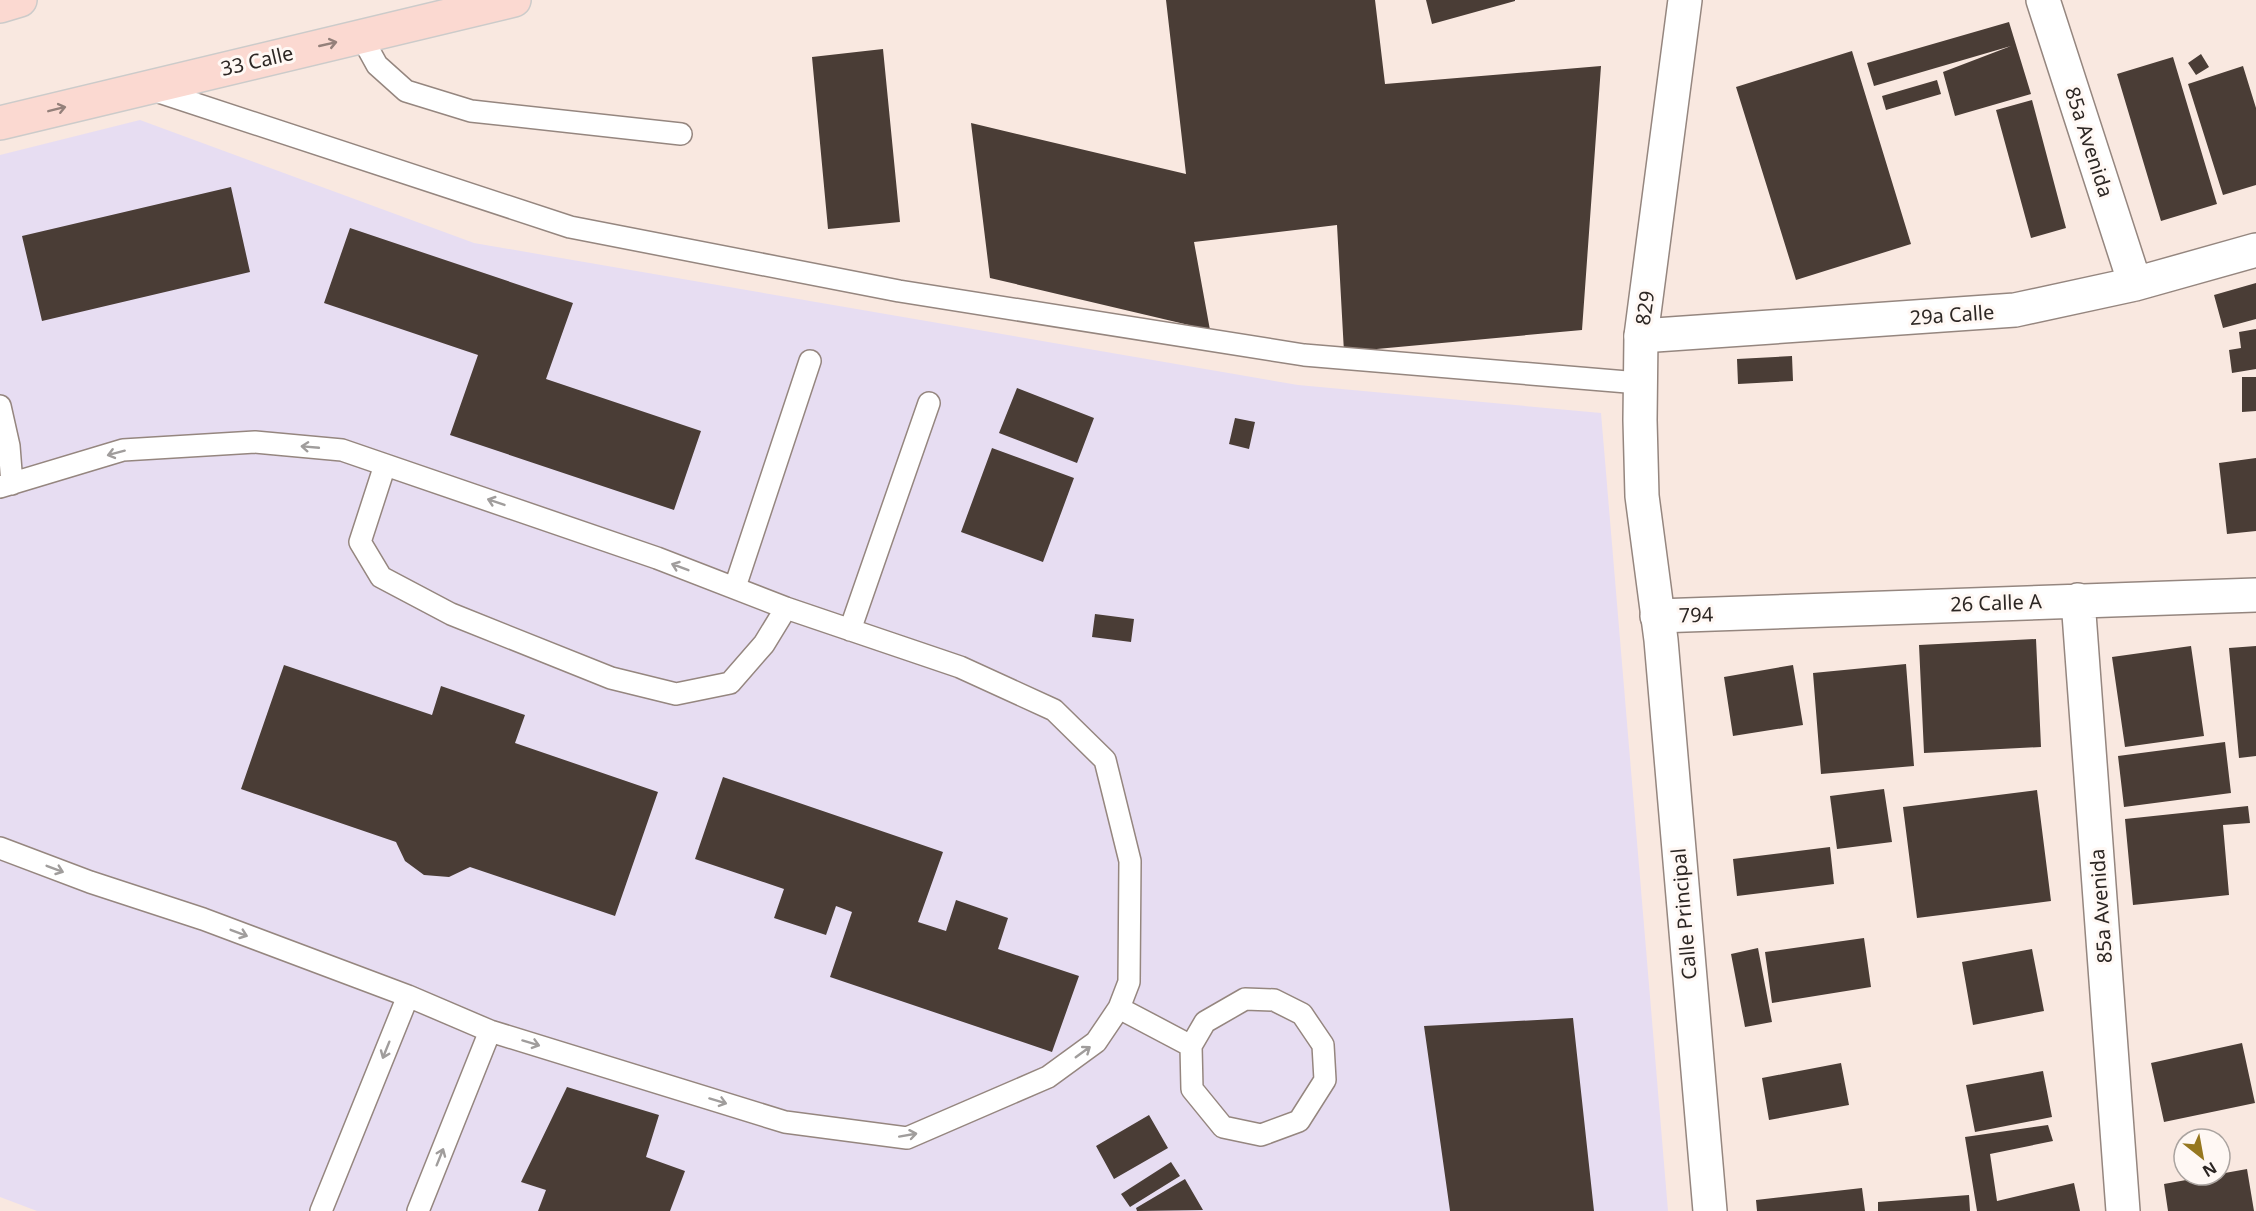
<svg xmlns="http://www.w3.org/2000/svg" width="2256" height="1211" font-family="'Noto Sans',sans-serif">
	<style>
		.education { fill: #e7ddf2 }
		.building { fill: #4a3d36 }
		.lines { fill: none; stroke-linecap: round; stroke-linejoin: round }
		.service-casing { stroke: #95867f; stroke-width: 24 }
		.minor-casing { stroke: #95867f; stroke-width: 36 }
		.tertiary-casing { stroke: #95867f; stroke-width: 36 }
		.primary-casing { stroke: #cccbca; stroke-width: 36 }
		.service { stroke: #fff; stroke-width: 21 }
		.minor { stroke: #fff; stroke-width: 33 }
		.tertiary { stroke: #fff; stroke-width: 33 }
		.primary { stroke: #fbd9d1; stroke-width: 33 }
		.oneway { stroke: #94807a }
		.oneway2 { stroke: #a09d9c }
		.labels { text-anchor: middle; stroke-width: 6; stroke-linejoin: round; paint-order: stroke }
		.street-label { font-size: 20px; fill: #2c2623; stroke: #fff8f4 }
	</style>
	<rect width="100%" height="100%" fill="#f9e8e0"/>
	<path class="education" d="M140 120 474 243 1298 385 1601 413 1668 1211H37L0 1197V155Z"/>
	<path class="building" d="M1166 0H1375L1385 84 1601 66 1582 330 1344 352 1337 225 1194 242 1210 330 990 278 971 123 1186 174Z
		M1426 0H1515V1L1432 24Z
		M2009 22 2031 94 1955 116 1943 72 2011 46 1874 86 1867 63Z
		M883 49 900 222 828 229 812 57Z
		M1852 51 1911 244 1796 280 1736 87Z
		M2201 54 2209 67 2196 75 2188 63Z
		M2173 57 2217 204 2161 221 2117 74Z
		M2243 66 2256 108V185L2223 195 2188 84Z
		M1937 80 1941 94 1886 110 1882 96Z
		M2032 100 2066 228 2031 238 1996 110Z
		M231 187 250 272 42 321 22 236Z
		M350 228 573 303 546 379 701 431 674 510 450 435 478 355 324 303Z
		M2256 283V319L2223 328 2214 295Z
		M2256 329V369L2232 373 2229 350 2241 348 2239 332Z
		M1792 356 1793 381 1738 384 1737 359Z
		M2242 377H2256V411L2242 412Z
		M1017 388 1094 418 1077 463 999 433Z
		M1235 418 1255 422 1249 449 1229 444Z
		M992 448 1074 478 1043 562 961 532Z
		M2256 458V531L2227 534 2219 463Z
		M1095 614 1134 619 1131 642 1092 637Z
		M2036 639 2041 747 1924 753 1919 645Z
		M2191 646 2204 736 2125 747 2112 657Z
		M2256 646V756L2239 758 2229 648Z
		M1906 664 1914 766 1821 774 1813 673Z
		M284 665 432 715 441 686 525 715 515 743 658 792 615 916 470 867 449 877 424 875 405 861 396 842 241 789Z
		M1793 665 1803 725 1733 736 1724 677Z
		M2225 742 2231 793 2124 807 2118 756Z
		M723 777 943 852 918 922 946 931 956 900 1008 918 998 949 1079 976 1052 1052 830 977 852 912 836 906 826 935 774 918 784 889 695 859Z
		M1884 789 1892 842 1837 849 1830 796Z
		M2037 790 2051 901 1917 918 1903 807Z
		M2248 806 2250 823 2223 825 2229 895 2133 905 2125 819Z
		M1830 847 1834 884 1737 896 1733 859Z
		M1864 938 1871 987 1772 1003 1765 952Z
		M1758 948 1772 1022 1745 1027 1731 954Z
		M2032 949 2044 1011 1973 1025 1962 962Z
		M1573 1018 1594 1211H1450L1424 1026Z
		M2242 1043 2255 1103 2164 1122 2151 1063Z
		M1841 1063 1849 1105 1769 1120 1762 1078Z
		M2043 1071 2052 1117 1975 1132 1966 1085Z
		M567 1087 659 1115 646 1157 685 1171 670 1211H538L546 1190 521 1182Z
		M1149 1115 1168 1148 1114 1179 1096 1146Z
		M2048 1125 2053 1141 1990 1154 1997 1201 2074 1183 2080 1211H1977L1965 1137Z
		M1171 1162 1180 1176 1130 1207 1121 1194Z
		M2247 1169 2254 1211H2168L2164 1184Z
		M1185 1179 1203 1210 1137 1211 1136 1208Z
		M1862 1188 1865 1211H1757L1756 1200Z
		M1969 1195 1970 1211H1878V1202Z"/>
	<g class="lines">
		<defs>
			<path id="service" d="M361 36 377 65 406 91 471 111 681 134
				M150 89 570 227 899 291 1304 355 1639 383
				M0 406 9 446 12 484
				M385 465 360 542 381 577 451 614 611 678 676 694 730 683 764 644 786 608
				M0 487 123 450 255 442 342 450 657 558 786 608 960 667 1054 710 1105 760 1130 861 1129 982 1119 1008 1096 1042 1048 1077 907 1138 785 1122 490 1031 408 996 203 919 90 882 0 848
				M735 587 810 361
				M850 630 929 403
				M1245 999 1274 1000 1302 1014 1323 1045 1325 1080 1299 1121 1261 1135 1223 1127 1192 1089 1191 1046 1205 1022Z
				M1119 1008 1191 1046
				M321 1211 408 996
				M418 1211 490 1031"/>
			<path id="minor" d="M2043 0 2135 284
				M1641 336 2015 310 2135 284 2256 250
				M2078 600 2123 1211
				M1657 616 2256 595"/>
			<path id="tertiary" d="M1685 0 1641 336 1640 420 1642 496 1661 640 1710 1211"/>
			<path id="primary" d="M0 6 20 0
				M0 123 514 0"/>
		</defs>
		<use href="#service" class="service-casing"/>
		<use href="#minor" class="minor-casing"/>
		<use href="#tertiary" class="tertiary-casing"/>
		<use href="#primary" class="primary-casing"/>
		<use href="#service" class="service"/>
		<use href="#minor" class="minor"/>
		<use href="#tertiary" class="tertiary"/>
		<use href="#primary" class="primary"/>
	</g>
	<defs><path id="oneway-shaft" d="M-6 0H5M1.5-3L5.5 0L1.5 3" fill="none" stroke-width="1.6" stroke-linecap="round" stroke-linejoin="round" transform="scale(1.5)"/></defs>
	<g class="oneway">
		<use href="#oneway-shaft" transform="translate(328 44) rotate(-13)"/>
		<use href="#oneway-shaft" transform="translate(57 109) rotate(-14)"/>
	</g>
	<g class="oneway2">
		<use href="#oneway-shaft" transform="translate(310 447) rotate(-175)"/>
		<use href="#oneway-shaft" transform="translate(116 453) rotate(165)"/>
		<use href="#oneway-shaft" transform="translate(496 502) rotate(-161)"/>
		<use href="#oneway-shaft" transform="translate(680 567) rotate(-159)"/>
		<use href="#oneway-shaft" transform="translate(55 869) rotate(21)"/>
		<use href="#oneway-shaft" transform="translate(239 933) rotate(21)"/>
		<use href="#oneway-shaft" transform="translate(531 1043) rotate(17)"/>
		<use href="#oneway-shaft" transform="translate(386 1050) rotate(112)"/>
		<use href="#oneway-shaft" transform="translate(1083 1052) rotate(-36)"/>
		<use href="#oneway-shaft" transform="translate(718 1101) rotate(17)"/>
		<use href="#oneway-shaft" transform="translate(908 1135) rotate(-10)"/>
		<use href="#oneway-shaft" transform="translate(440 1157) rotate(-68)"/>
	</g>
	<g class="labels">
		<g class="street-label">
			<text transform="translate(257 61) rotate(-13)" y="7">33 Calle</text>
			<text transform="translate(2089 142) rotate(72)" y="7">85a Avenida</text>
			<text transform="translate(1645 308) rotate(-82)" y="7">829</text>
			<text transform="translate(1952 315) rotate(-4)" y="7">29a Calle</text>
			<text transform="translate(1996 603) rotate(-2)" y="7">26 Calle A</text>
			<text transform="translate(1696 615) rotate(-2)" y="7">794</text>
			<text transform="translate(2101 906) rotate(-94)" y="7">85a Avenida</text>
			<text transform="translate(1684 914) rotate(-95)" y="7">Calle Principal</text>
		</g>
	</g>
	<g transform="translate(2202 1157) rotate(149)"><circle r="28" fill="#fff8f4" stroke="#aba4a0" stroke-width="1.5"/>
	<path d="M0-4.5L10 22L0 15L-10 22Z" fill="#96771f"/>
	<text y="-9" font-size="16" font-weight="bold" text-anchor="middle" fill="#2c2623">N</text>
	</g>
</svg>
